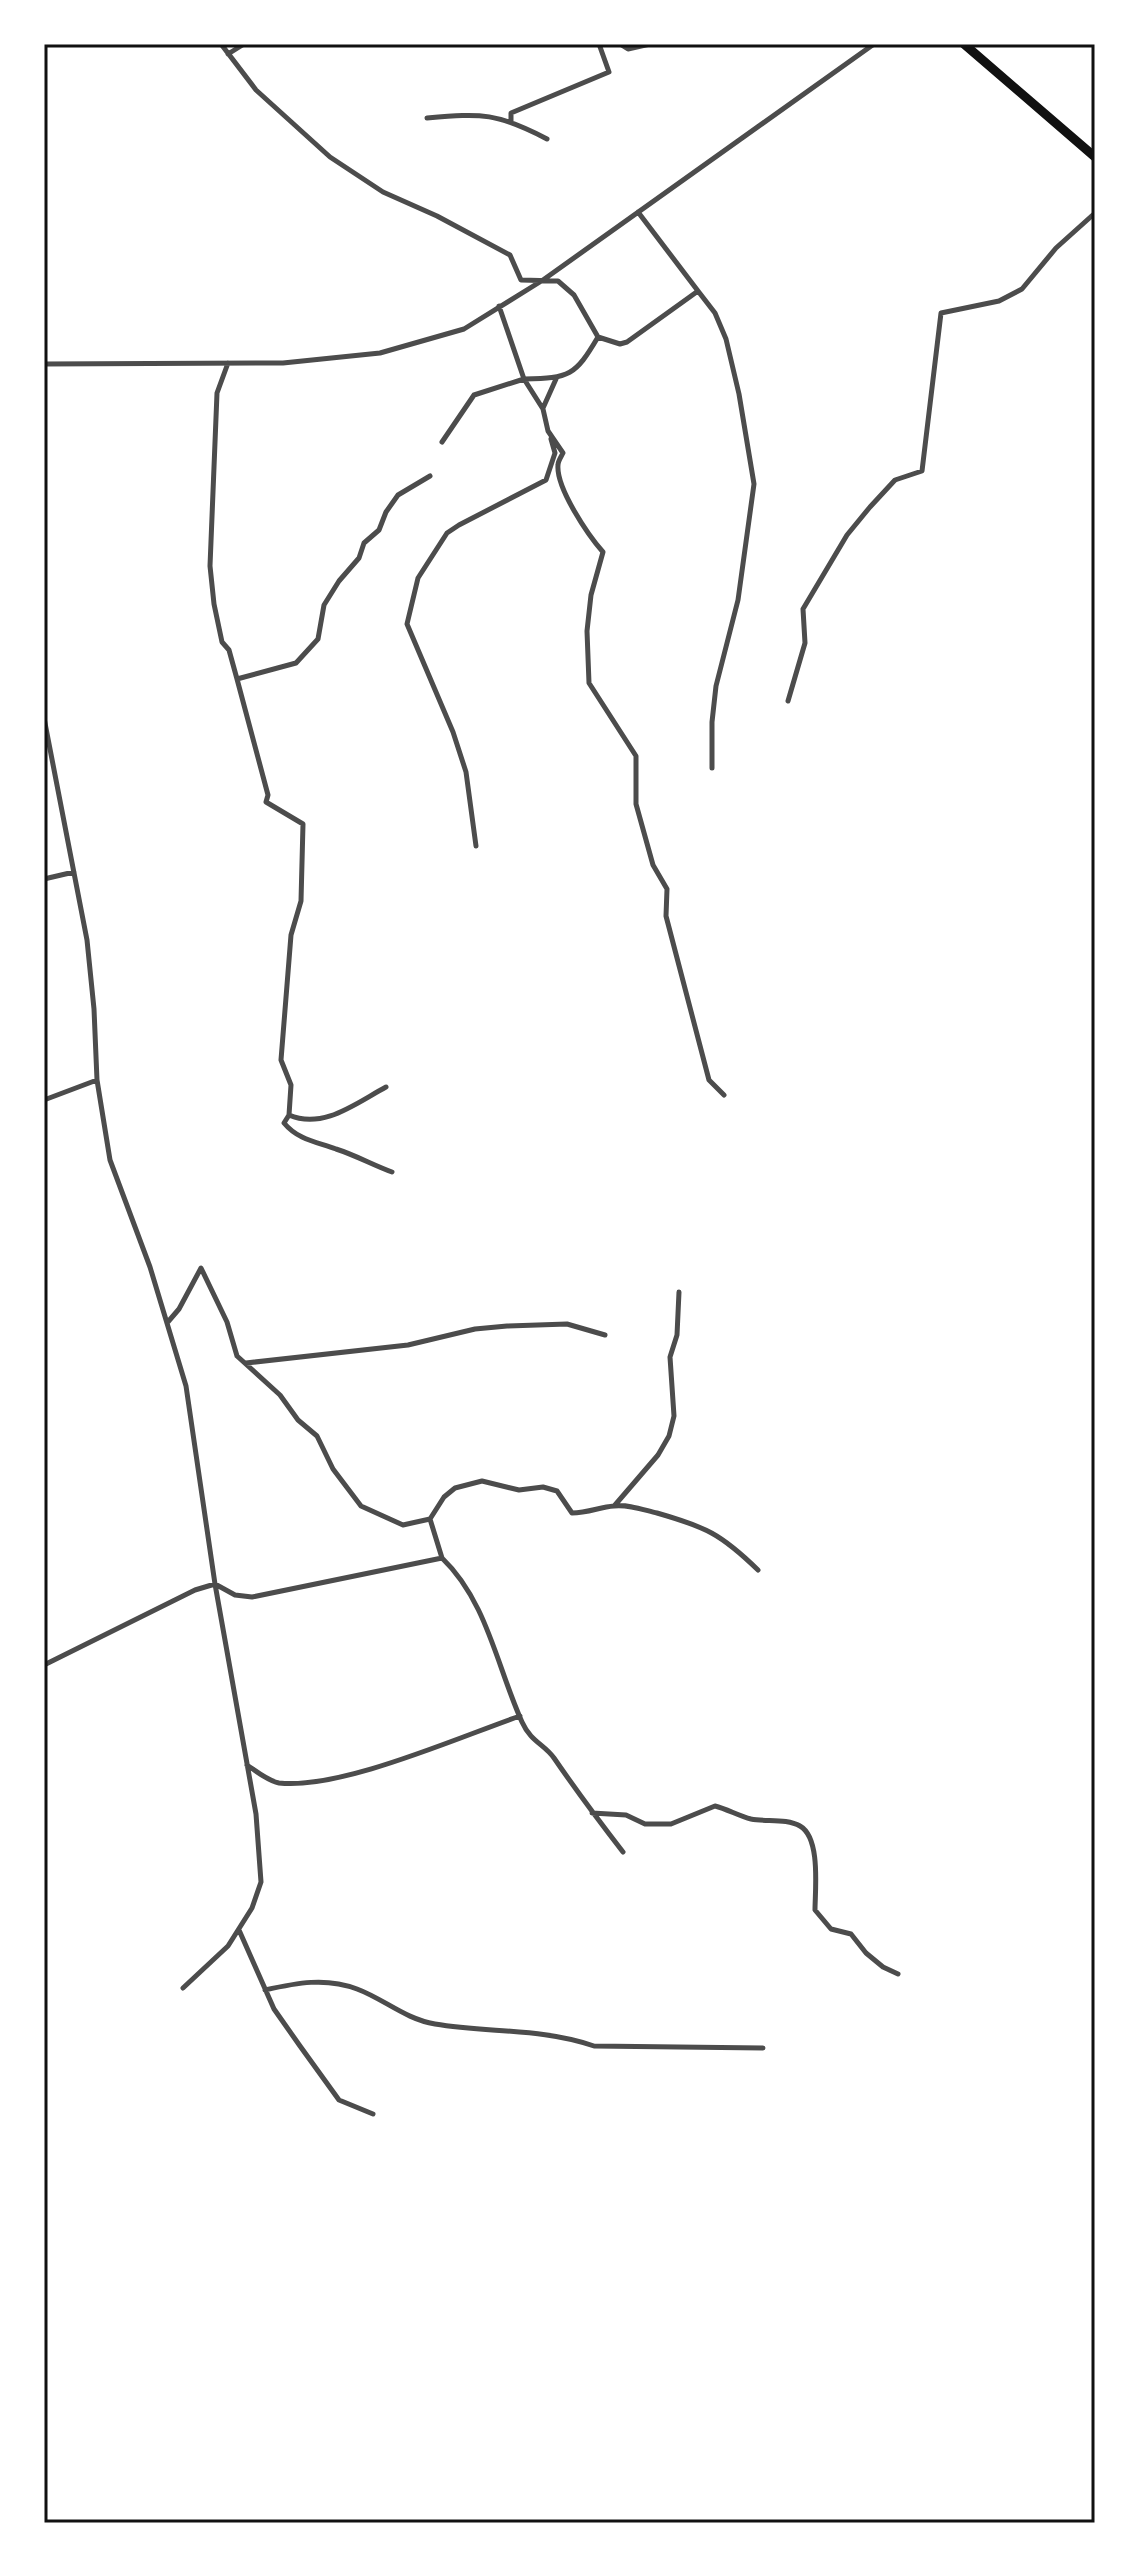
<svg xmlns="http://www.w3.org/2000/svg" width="1139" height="2567" font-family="Figtree,sans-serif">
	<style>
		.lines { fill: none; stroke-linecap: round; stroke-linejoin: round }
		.minor { stroke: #4c4c4c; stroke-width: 5 }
		.primary { stroke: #111; stroke-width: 9 }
		.neatline { fill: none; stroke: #111; stroke-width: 3 }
	</style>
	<rect width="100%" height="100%" fill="#fff"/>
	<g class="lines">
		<path class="minor" d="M221 44 256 90 330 157 383 192 437 216 510 255 521 280 558 281 574 295 598 337C575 376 570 378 524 379L499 306
			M620 44 628 49 650 44
			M228 54 244 44
			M427 118C483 113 497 113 547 139
			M511 121V113L609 72 599 44
			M698 291 715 313 726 339 739 394 754 484 738 600 716 686 712 722V768
			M598 337 620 344 627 342 698 291 638 212
			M228 363 217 393 210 566 214 604 222 642 229 650 237 679 268 795 266 802 303 824 301 901 291 935 281 1060 291 1085 289 1115C323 1130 356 1103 386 1087
			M44 364 283 363 380 353 464 329 543 280 874 44
			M543 408 556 379
			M442 442 474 395 524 379 543 409 548 431 563 453C561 457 558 461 558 465 556 488 588 535 603 552L591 595 587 631 589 683 636 756V804L653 865 667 889 666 916 709 1080 724 1095
			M237 679 296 663 318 639 324 605 339 581 359 558 364 543 379 530 386 512 398 495 430 476
			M788 701 805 643 803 609 847 535 870 507 895 480 922 471 941 313 999 301 1022 289 1056 248 1095 213
			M44 718 87 940 94 1009 97 1080 110 1160 150 1267 186 1386 215 1584 256 1814 261 1882 252 1908 228 1946 183 1988
			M476 846 466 772 453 732 407 624 418 578 447 533 459 525 546 480 555 453 551 439
			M44 879 74 872
			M44 1100 97 1080
			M289 1115 284 1123C298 1140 317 1142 336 1149 355 1155 373 1165 392 1172
			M246 1363 408 1345 475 1329 507 1326 567 1324 605 1335
			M615 1505 658 1455 669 1436 674 1416 670 1357 677 1335 679 1292
			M430 1519 444 1497 455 1488 482 1481 519 1490 543 1487 557 1491 572 1513C588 1513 600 1507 614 1506 628 1504 644 1510 657 1513 706 1527 721 1534 758 1570
			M442 1558C487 1601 497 1667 522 1722 531 1742 544 1744 554 1758 576 1790 599 1821 623 1852
			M44 1665 195 1590 215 1584 235 1595 252 1597 442 1558 430 1519 403 1525 361 1506 333 1469 317 1436 298 1420 280 1395 237 1356 227 1322 201 1268 179 1309 167 1323
			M247 1765C256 1771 268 1781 279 1783 340 1790 459 1737 520 1716
			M592 1813 626 1815 645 1824H671L715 1806C727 1809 739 1816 751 1819 766 1822 787 1818 800 1826 821 1838 815 1890 815 1910L831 1929 851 1934 866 1953 883 1967 898 1974
			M239 1930 274 2009 300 2046 339 2100 373 2114
			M265 1990C296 1983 326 1977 357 1989 384 1999 405 2019 435 2024 489 2033 542 2028 594 2046L763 2048"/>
		<path class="primary" d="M964 44 1095 157"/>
	</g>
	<rect width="1139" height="2567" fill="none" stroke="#ffffff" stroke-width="92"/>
	<rect x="46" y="46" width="1047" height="2475" class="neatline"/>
</svg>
